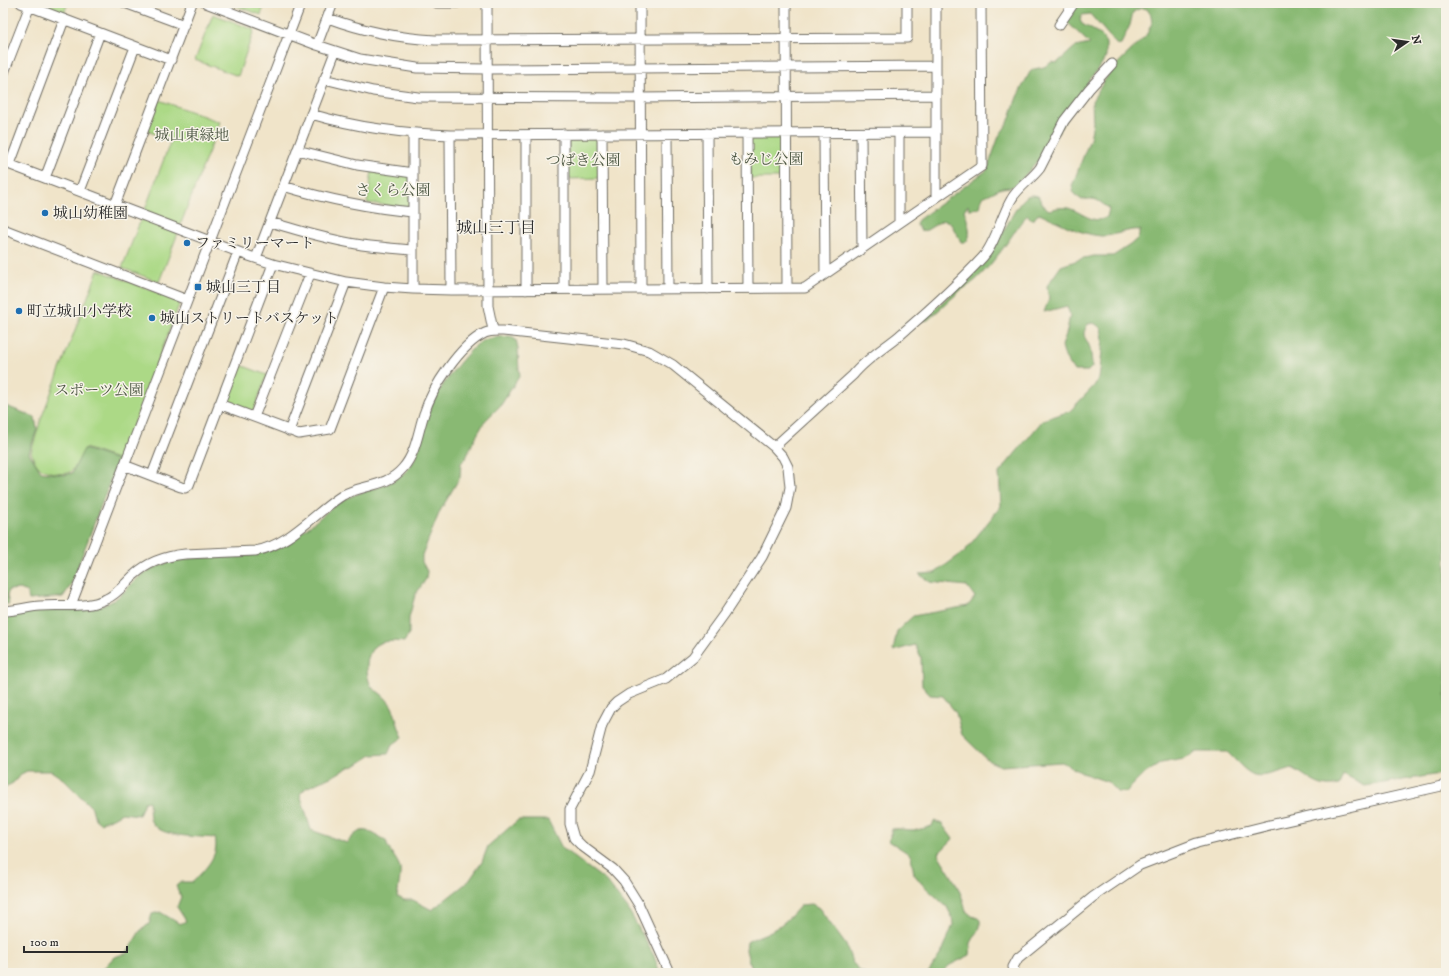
<svg xmlns="http://www.w3.org/2000/svg" width="1449" height="976" font-family="'IM FELL DW Pica','Noto Serif JP',serif">
	<style>
		.green { fill: #acd986; stroke: #6c8258 }
		.forest { fill: #89b973; stroke: #5a724f }
		.lines { fill: none; stroke-linecap: round; stroke-linejoin: round }
		.minor-casing { stroke: #706c62; stroke-width: 11 }
		.minor { stroke: #fff; stroke-width: 9 }
		.poi-dot { fill: #1f6fb2; stroke: #f7f3e8; stroke-width: 1.5 }
		.labels { text-anchor: middle; stroke-width: 3; stroke-linejoin: round; paint-order: stroke }
		.park-label { font-size: 15px; fill: #4b5642; stroke: #f7f3e8 }
		.poi-label { font-size: 15px; fill: #2b2b2b; stroke: #f7f3e8; text-anchor: start }
		.neighbourhood-label { font-size: 16px; fill: #2b2b2b; stroke: #f7f3e8 }
	</style>
	<rect width="100%" height="100%" fill="#f7f3e8"/>
	<filter id="ink" filterUnits="userSpaceOnUse"><feTurbulence type="fractalNoise" baseFrequency=".025" numOctaves="2"/><feDisplacementMap in="SourceGraphic" scale="8" xChannelSelector="R" yChannelSelector="G"/><feConvolveMatrix kernelMatrix="1 2 1 2 8 2 1 2 1" color-interpolation-filters="sRGB"/></filter>
	<filter id="wash" filterUnits="userSpaceOnUse"><feTurbulence type="fractalNoise" baseFrequency=".012" numOctaves="4" result="noise"/><feDisplacementMap in="SourceGraphic" scale="16" xChannelSelector="R" yChannelSelector="G"/><feGaussianBlur stdDeviation="0.9" result="paint"/><feColorMatrix in="noise" values="0 0 0 0 0 0 0 0 0 0 0 0 0 0 0 0 0 1.4 0 .05"/><feComposite in="paint" operator="in"/></filter>
	<g filter="url(#wash)">
		<rect width="100%" height="100%" fill="#f0e4c9"/>
		<path class="green" d="M36 3H68L64 13 61 14 36 5Z
			M229 3H265L261 15Z
			M213 14 254 30 238 76 195 60Z
			M159 100 220 122 180 226 144 212 171 140 147 131Z
			M781 137 783 138V178H750V138Z
			M568 138H598L599 178 567 179Z
			M372 171 410 176V208L367 203Z
			M141 219 178 233 159 282 122 268Z
			M98 270 178 300 179 305 120 460 85 448C82 454 75 469 70 472 64 476 46 472 40 468 35 464 33 457 31 452L41 419Z
			M238 364 267 375 253 412H251L225 402Z"/>
		<path class="forest" d="M1076 3H1446V773L1365 786 1343 775 1339 785C1317 790 1310 777 1292 768 1282 771 1264 778 1254 775 1245 772 1234 758 1227 752H1197L1184 759 1161 763 1143 775 1126 792H1117L1108 782 1082 773 1062 762 1001 766 989 761 962 735 956 713 943 696 930 695 922 686 921 657 915 645 893 651 897 631 913 616 968 606 975 597 967 586 930 582 919 574 935 573 965 551 1001 506 999 473 1043 420 1070 411 1094 386 1099 378 1100 371 1103 339 1101 328 1094 323 1088 324C1080 337 1086 336 1090 348 1091 354 1092 360 1092 367L1088 371H1074L1065 357 1062 346 1067 331 1070 315 1067 306 1044 312 1049 299 1047 286 1061 266 1084 258 1094 256H1113L1130 245 1138 238 1141 230C1128 228 1114 237 1101 236 1078 234 1060 222 1039 213L1034 219H1030L1028 215C1021 220 1016 230 1011 237 1001 252 978 283 962 289L928 320 922 321C947 297 980 270 998 241 1006 229 1015 206 1026 197 1030 194 1034 195 1038 196L1043 205 1049 210C1055 208 1062 207 1068 208 1081 211 1094 226 1107 217L1109 209C1098 200 1096 197 1082 200L1074 194 1072 186 1090 139 1093 123 1092 101 1106 78 1115 66 1146 36 1152 23 1151 15 1147 9 1141 8 1133 12 1130 25 1121 44 1117 45 1090 14 1082 15 1080 20 1082 24 1100 34 1106 43V56L1101 65 1088 82 1080 98 1041 158C1031 166 1026 176 1017 184 1013 188 1007 187 1002 188 996 190 989 195 982 197L980 208 969 209 968 205 964 210C967 220 973 234 966 242H961L950 222 943 220 927 230 921 231 916 224 918 220 987 170 999 136 1008 123 1017 97 1030 72 1034 69 1044 67 1052 62 1057 63 1075 47 1090 44 1066 21Z
			M510 336 516 340C520 352 517 362 520 375L501 405 485 421 473 442 466 458 461 463 460 477 440 511 422 555V562L427 571 426 579 415 595 409 618V634L404 642C396 641 383 640 376 645 365 654 365 674 371 686 373 690 378 691 381 694 385 697 388 701 391 705 397 716 397 727 403 737L392 745 388 754 372 755 355 766 349 767 335 775 306 788 300 794 311 830 347 843C362 824 367 830 386 841 388 852 398 858 400 869 401 873 398 892 397 897L404 900H413L432 910 469 881 482 862 488 846 518 820H548L562 848 606 881 628 909 654 956 660 973H102L101 971 114 957 127 953 140 931 149 924 152 914 160 912 180 924 186 921 177 907 181 897 176 886 181 882H193C204 870 220 856 215 838 198 836 162 838 152 823 148 817 150 807 149 801L144 802 139 815 122 813 113 818 100 823 95 819 92 808 63 779 51 771H27L21 774 13 783 3 788V615C16 614 30 610 43 610 67 609 92 614 114 600 123 594 130 585 139 577 147 571 157 566 167 563 193 554 224 560 251 555 260 553 289 540 297 535 314 525 327 509 344 500 365 488 385 490 404 473 423 456 422 427 432 404 439 388 467 350 482 341 490 337 501 337 510 336Z
			M3 405 35 417 37 429 29 453 41 472 65 475 72 473 84 449 118 460 71 585 63 597 29 600 27 592 20 589 9 590 7 596 9 604H3Z
			M934 821 942 824 953 839 938 854C950 874 961 888 966 911L972 916 980 919V927L971 943 970 955 950 965 943 971V973H928L942 952 953 925 952 917 947 907 922 884 914 874 911 856 906 852 889 841 892 829C899 828 905 830 912 830 919 830 926 828 932 826Z
			M812 904 819 908 846 945 852 962 861 972 865 973H752L746 950 747 942C753 938 760 936 767 933 780 927 791 917 801 905Z"/>
	</g>
	<g filter="url(#ink)">
		<g class="lines">
			<defs>
				<path id="minor" d="M21 3 171 60
					M125 3 184 25
					M206 3 317 45 360 59 417 68 487 69 936 66
					M437 3H457
					M487 3 488 306 493 330
					M640 3 641 289
					M786 3 787 288
					M936 3V197
					M328 18C363 31 398 38 435 40L907 38V3
					M1059 25 1074 3
					M317 45 333 3
					M3 75 31 3
					M324 79 373 91 418 97 640 98 936 95
					M311 114C358 128 401 133 450 135L936 132
					M707 133 708 289
					M824 133 825 274
					M861 133 862 248
					M899 133V222
					M413 134V289
					M602 134 603 289
					M667 134 668 289
					M747 134 748 288
					M450 135 451 290
					M526 135V290
					M297 150 357 165 413 173
					M3 162 249 256 273 264 346 282 384 287 413 289 451 290 805 288 982 166 981 3
					M10 164 64 20
					M45 178 100 33
					M283 186C326 199 369 208 413 212
					M80 191 135 47
					M115 205 192 3
					M270 222C300 231 330 240 362 245 379 247 396 249 413 250
					M3 229 187 300
					M256 258 335 52
					M564 289V134
					M219 404 299 434 330 429 384 287
					M254 417 310 274
					M289 431 346 282
					M774 447 853 375C866 359 883 349 899 336 928 311 957 285 983 257 995 244 1002 215 1011 200 1018 187 1031 180 1040 168L1064 121 1089 89 1112 64
					M124 465 181 487 185 488 189 485 273 264
					M152 475 238 252
					M71 605 301 3
					M3 611C15 611 27 607 40 606 62 604 86 609 106 599 118 594 125 583 134 575 148 562 166 556 185 554L255 551C290 545 314 513 343 495 363 484 386 488 403 468 416 453 418 432 424 414 432 388 460 345 485 333 491 330 497 331 503 331L624 344 649 351 673 365 774 447 783 457 788 467 790 487 786 508 762 557 725 613 693 657 666 679 629 694 617 702 611 708 602 725 590 771 570 809V824L574 838 582 846 613 869 624 881 639 905 670 973
					M1015 973 1013 967 1018 958 1093 897 1140 865 1197 843 1282 822 1446 785"/>
			</defs>
			<use href="#minor" class="minor-casing"/>
			<use href="#minor" class="minor"/>
		</g>
	</g>
	<g class="poi-dot">
		<circle cx="45" cy="213" r="4"/>
		<circle cx="187" cy="243" r="4"/>
		<rect x="194" y="283" width="8" height="8" rx="2"/>
		<circle cx="19" cy="311" r="4"/>
		<circle cx="152" cy="318" r="4"/>
	</g>
	<g class="labels">
		<g class="park-label">
			<text x="192" y="140">城山東緑地</text>
			<text x="766" y="164">もみじ公園</text>
			<text x="583" y="165">つばき公園</text>
			<text x="393" y="195">さくら公園</text>
			<text x="99" y="395">スポーツ公園</text>
		</g>
		<g class="poi-label">
			<text x="53" y="218">城山幼稚園</text>
			<text x="195" y="248">ファミリーマート</text>
			<text x="206" y="292">城山三丁目</text>
			<text x="27" y="316">町立城山小学校</text>
			<text x="160" y="323">城山ストリートバスケット</text>
		</g>
		<g class="neighbourhood-label">
			<text x="496" y="233">城山三丁目</text>
		</g>
	</g>
	<rect width="1449" height="976" fill="none" stroke="#f7f3e8" stroke-width="16"/>
	<g transform="translate(1407 42) rotate(77)" stroke="#f7f3e8" stroke-width="3" paint-order="stroke">
	<path d="M0-3L7 15L0 10L-7 15Z" fill="#2b2b2b"/>
	<text y="-6" font-size="11" font-weight="bold" text-anchor="middle" fill="#2b2b2b">N</text>
	</g>
	<path d="M24 946v6h103v-6" fill="none" stroke="#2b2b2b" stroke-width="2"/>
	<text x="30" y="946" font-size="12" fill="#2b2b2b" stroke="#f7f3e8" stroke-width="3" paint-order="stroke">100 m</text>
</svg>
